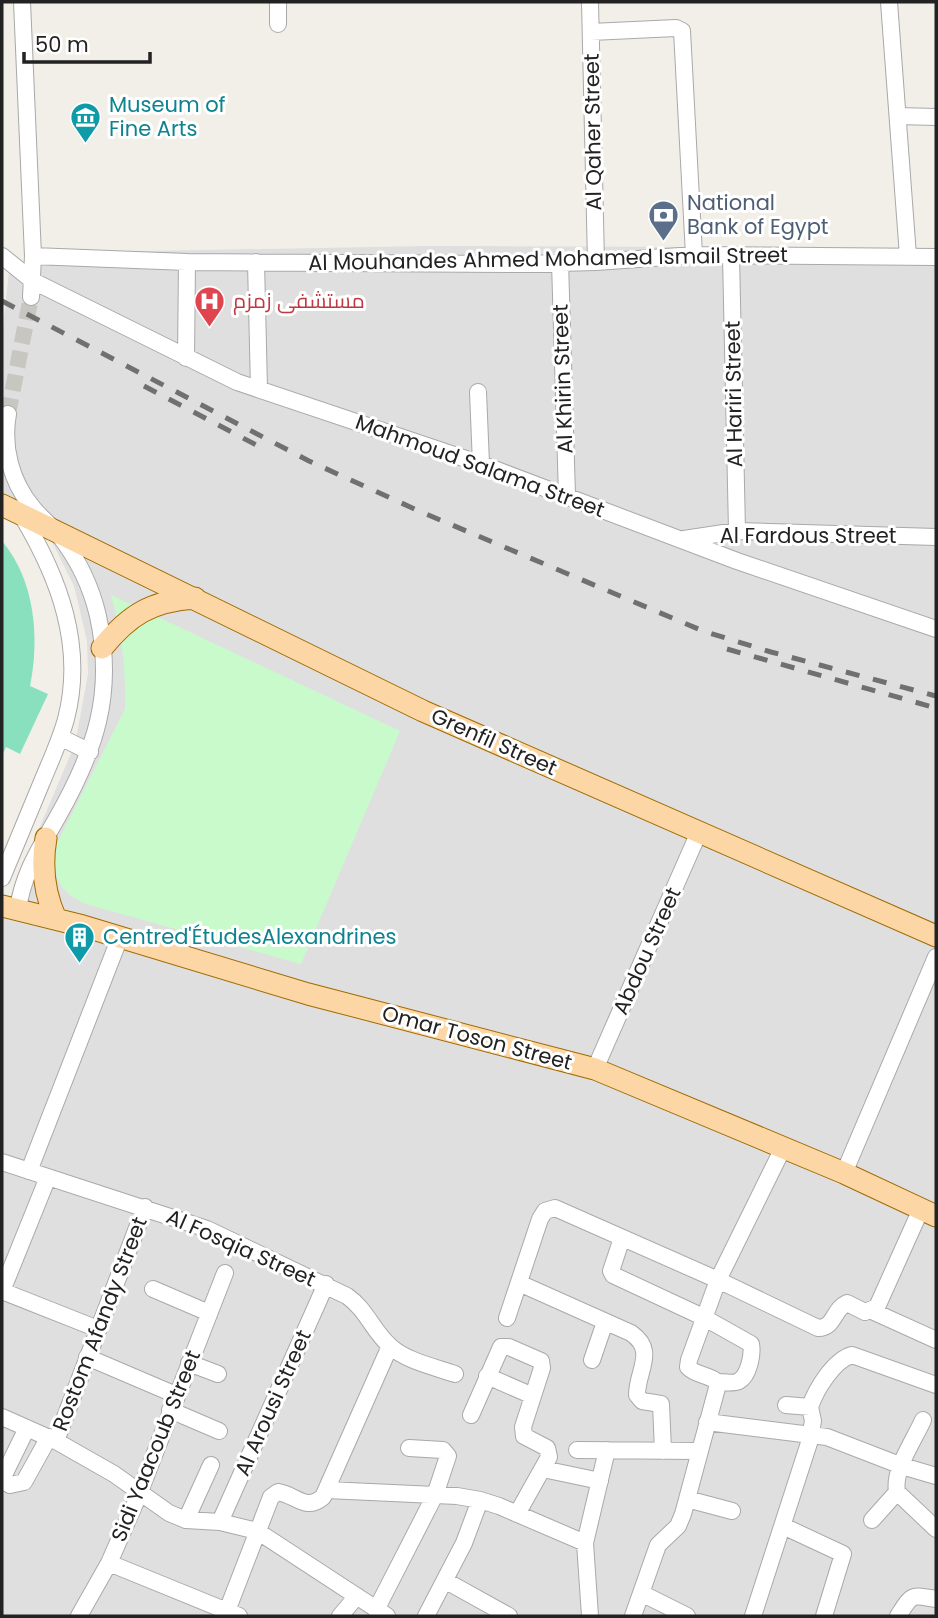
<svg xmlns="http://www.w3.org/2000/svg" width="938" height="1618" font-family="Poppins,Cairo,sans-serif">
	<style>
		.residential { fill: #e0dfdf }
		.park { fill: #c8facc }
		.pitch { fill: #88e0be }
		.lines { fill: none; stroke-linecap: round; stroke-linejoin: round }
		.minor-tunnel { stroke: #c8c6c1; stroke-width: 16; stroke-dasharray: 16 8; stroke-linecap: butt }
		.minor-casing { stroke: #a9a9a9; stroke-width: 18 }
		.major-casing { stroke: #a06b00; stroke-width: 23 }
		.minor { stroke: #fff; stroke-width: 16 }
		.major { stroke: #fcd6a4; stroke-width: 21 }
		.rail { stroke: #707070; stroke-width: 5; stroke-dasharray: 14 14; stroke-linecap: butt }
		.labels { text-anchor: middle; stroke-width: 6; stroke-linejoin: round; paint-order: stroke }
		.culture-label { font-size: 21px; fill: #0d838f; stroke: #fff; text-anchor: start }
		.street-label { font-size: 21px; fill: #222; stroke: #fff }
		.service-label { font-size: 21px; fill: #4e5e75; stroke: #fff; text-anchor: start }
		.health-label { font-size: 21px; fill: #be3a42; stroke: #fff; text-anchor: start }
	</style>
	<rect width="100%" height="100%" fill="#f2efe9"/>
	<path class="residential" d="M427 246 936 248V1616H2V916L75 744 88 674 87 641 74 586 51 540 2 518V336L9 271 28 285 42 253Z"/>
	<path class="park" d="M111 595 400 731 301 964 89 905C61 894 54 881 53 851L125 709C126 670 122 633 111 595Z"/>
	<path class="pitch" d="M2 541C35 580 40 638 30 686L48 694 20 754 6 747 2 756Z"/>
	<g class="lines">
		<path class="minor-tunnel" d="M8 414 31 297"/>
		<defs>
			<path id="minor" d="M22 2 33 256 31 297
				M278 2V24
				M590 2 596 262
				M889 2 908 256
				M591 32 676 28 682 31 694 255
				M898 116 936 117
				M2 256 33 281 237 382 481 464 737 561 936 629
				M33 256 187 262 522 264 596 262 694 255 936 257
				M731 256 737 531
				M256 262 259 389
				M560 262 567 496
				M186 358 187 262
				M478 392 481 464
				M8 414C2 447 11 482 33 508 41 518 51 525 59 535 77 558 91 586 98 616 115 694 95 751 57 818 40 848 22 875 18 910
				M684 539 737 531 936 537
				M60 737 90 752
				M2 878C15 846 28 815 41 784 50 762 60 741 66 719 85 646 59 578 22 516
				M595 1069 699 832
				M2 1162 207 1229 347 1296C366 1309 373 1331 390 1346 406 1361 435 1367 455 1374
				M29 1171 120 937
				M844 1173 936 957
				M48 1177 2 1291 98 1329
				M622 1238 611 1271 613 1275 703 1317 751 1344C753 1354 749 1375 739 1381 734 1384 723 1382 717 1382
				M519 1283 631 1333C657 1351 637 1370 637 1395L642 1401 661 1404 663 1451
				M153 1289 209 1313
				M872 1311 936 1340
				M507 1318 540 1219 545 1211 555 1208 718 1280 818 1328C835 1328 833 1309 847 1303L865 1312 877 1307 921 1209
				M87 1357 176 1395
				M592 1360 605 1322
				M189 1363 218 1374
				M487 1376 533 1396
				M786 1405 810 1407
				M170 1410 219 1431
				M471 1415 501 1347H509L541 1361 542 1368 523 1427 524 1436 547 1448 549 1457 517 1514
				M2 1417 56 1441 114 1474 169 1513 186 1520 220 1522 257 1531 387 1616
				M923 1420C914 1441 893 1469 897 1492L936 1529
				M707 1422 827 1437 902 1466 936 1476
				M56 1441 145 1207
				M577 1450 699 1451
				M543 1469 600 1481
				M2 1479 27 1428
				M2 1480 10 1485 24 1482 49 1437
				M327 1490 457 1496 480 1500 499 1506 585 1543
				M687 1499 732 1511
				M186 1520 211 1465
				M872 1520 897 1492
				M220 1522 326 1284
				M783 1526 843 1554 824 1616
				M109 1563 239 1616
				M446 1581 509 1616
				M641 1593 687 1616
				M376 1610 435 1495 448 1456 443 1450 409 1448
				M227 1611 271 1497 278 1492C297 1495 305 1512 323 1497L390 1346
				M79 1616 109 1563 137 1499 225 1273
				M340 1616 357 1596
				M426 1616 464 1543 480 1500
				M590 1616 585 1543 607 1450
				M633 1616 658 1545 678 1526 683 1514 717 1388V1382C709 1374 696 1376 688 1367L689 1360 718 1280 783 1148
				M753 1616 809 1443 813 1421 810 1407C816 1389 834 1360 852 1355L936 1385
				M898 1616C913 1593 910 1595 936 1599"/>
			<path id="major" d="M2 505 423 711 936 936
				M102 648C129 615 151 601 195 598
				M46 838C41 867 44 893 56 919
				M2 906 83 926 308 994 595 1069 844 1173 936 1216"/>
		</defs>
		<use href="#minor" class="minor-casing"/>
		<use href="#major" class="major-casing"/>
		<use href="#minor" class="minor"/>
		<use href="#major" class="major"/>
		<path class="rail" d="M2 301 309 461 419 511 703 631 771 652 936 696
			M144 386 262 448
			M727 649 936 708"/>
	</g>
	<defs>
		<symbol id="museum-pin" viewBox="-11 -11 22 30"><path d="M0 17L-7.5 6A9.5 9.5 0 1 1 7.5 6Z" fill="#0f9aa8" stroke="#fff"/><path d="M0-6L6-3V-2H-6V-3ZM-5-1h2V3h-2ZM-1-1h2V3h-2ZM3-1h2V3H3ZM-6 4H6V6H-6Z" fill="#fff"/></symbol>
		<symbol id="bank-pin" viewBox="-11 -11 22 30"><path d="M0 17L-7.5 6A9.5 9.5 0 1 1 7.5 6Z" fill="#5c6f8a" stroke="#fff"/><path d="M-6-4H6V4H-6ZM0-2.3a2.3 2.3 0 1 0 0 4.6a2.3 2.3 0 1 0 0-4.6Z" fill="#fff"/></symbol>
		<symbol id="hospital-pin" viewBox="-11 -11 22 30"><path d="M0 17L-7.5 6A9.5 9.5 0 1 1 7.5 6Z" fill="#e0444e" stroke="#fff"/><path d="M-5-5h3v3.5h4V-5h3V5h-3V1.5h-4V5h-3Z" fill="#fff"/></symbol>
		<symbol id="building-pin" viewBox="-11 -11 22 30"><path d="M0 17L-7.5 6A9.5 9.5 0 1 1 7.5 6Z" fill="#0f9aa8" stroke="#fff"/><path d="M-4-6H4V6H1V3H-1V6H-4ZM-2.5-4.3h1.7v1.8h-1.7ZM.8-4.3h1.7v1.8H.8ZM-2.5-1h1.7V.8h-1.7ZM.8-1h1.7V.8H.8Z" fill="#fff"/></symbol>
	</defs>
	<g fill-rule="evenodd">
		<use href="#museum-pin" x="68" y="100" width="35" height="47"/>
		<use href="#bank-pin" x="646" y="198" width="35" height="47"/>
		<use href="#hospital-pin" x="192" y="284" width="35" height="47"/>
		<use href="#building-pin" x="62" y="920" width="35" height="47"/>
	</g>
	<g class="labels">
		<g class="culture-label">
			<text x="109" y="112">Museum of<tspan x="109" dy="24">Fine Arts</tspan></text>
			<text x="103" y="944">Centred'ÉtudesAlexandrines</text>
		</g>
		<g class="street-label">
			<text transform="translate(593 132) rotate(-91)" y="7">Al Qaher Street</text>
			<text transform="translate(548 259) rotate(-1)" y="7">Al Mouhandes Ahmed Mohamed Ismail Street</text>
			<text transform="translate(563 379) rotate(-92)" y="7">Al Khirin Street</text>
			<text transform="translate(734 394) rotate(-91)" y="7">Al Hariri Street</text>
			<text transform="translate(480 466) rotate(20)" y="7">Mahmoud Salama Street</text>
			<text x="808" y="543">Al Fardous Street</text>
			<text transform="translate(494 742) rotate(24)" y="7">Grenfil Street</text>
			<text transform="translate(647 951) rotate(-66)" y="7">Abdou Street</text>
			<text transform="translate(477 1038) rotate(15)" y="7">Omar Toson Street</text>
			<text transform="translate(241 1248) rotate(24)" y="7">Al Fosqia Street</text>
			<text transform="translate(100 1324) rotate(-69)" y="7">Rostom Afandy Street</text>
			<text transform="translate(273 1403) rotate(-66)" y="7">Al Arousi Street</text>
			<text transform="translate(156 1446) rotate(-68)" y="7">Sidi Yaacoub Street</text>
		</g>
		<g class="service-label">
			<text x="687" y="210">National<tspan x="687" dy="24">Bank of Egypt</tspan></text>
		</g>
		<g class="health-label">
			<text x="233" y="308">مستشفى زمزم</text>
		</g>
	</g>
	<rect width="938" height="1618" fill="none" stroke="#222222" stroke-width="7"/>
	<path d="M24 52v10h126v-10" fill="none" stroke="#222222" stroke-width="3.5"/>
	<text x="35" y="52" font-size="21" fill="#222222" stroke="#ffffff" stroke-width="5" paint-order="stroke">50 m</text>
</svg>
